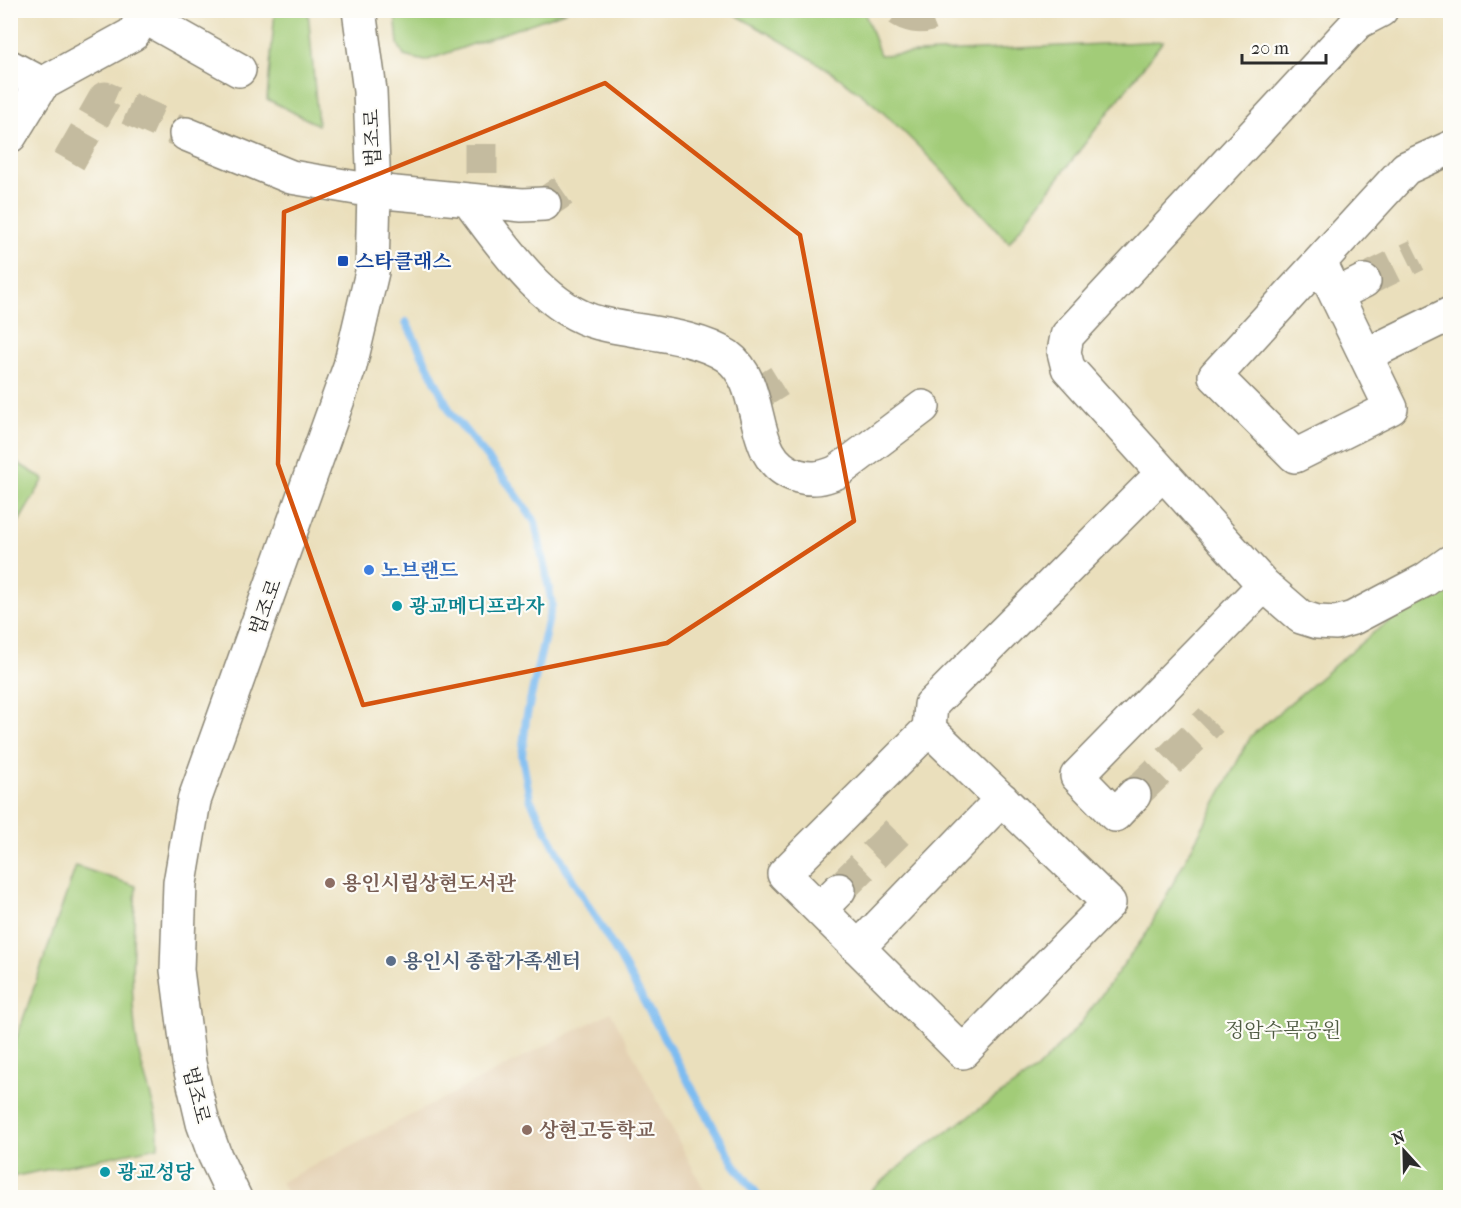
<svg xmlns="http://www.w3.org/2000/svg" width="1461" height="1208" font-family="'IM FELL French Canon','Noto Serif KR',serif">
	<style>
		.built { fill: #e4d1b4 }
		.park { fill: #a2cc78; stroke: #667c52; stroke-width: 1.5 }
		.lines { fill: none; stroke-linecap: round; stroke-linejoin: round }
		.stream { stroke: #7dbcf1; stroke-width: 8 }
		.minor-tunnel { stroke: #c4bb9f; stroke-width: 33; stroke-dasharray: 33 16; stroke-linecap: butt }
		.minor-casing { stroke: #8a8574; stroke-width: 36 }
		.minor { stroke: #fff; stroke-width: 33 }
		.marked { fill: none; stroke: #d5540f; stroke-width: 4.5; stroke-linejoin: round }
		.transit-dot { fill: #1a4fb4; stroke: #fdfcf7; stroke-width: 2 }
		.shop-dot { fill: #3f7fe0; stroke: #fdfcf7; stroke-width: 2 }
		.culture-dot { fill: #0f9aa8; stroke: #fdfcf7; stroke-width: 2 }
		.education-dot { fill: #8d6e63; stroke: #fdfcf7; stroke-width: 2 }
		.service-dot { fill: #5c6f8a; stroke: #fdfcf7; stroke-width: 2 }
		.labels { text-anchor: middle; stroke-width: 4.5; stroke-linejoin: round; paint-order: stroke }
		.street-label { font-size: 20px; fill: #2b2b2b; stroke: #fdfcf7 }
		.transit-label { font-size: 20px; font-weight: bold; fill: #164399; stroke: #fdfcf7; text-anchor: start }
		.shop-label { font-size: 20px; font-weight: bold; fill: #366cbe; stroke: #fdfcf7; text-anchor: start }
		.culture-label { font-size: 20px; font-weight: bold; fill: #0d838f; stroke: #fdfcf7; text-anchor: start }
		.education-label { font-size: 20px; font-weight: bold; fill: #785e54; stroke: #fdfcf7; text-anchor: start }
		.service-label { font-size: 20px; font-weight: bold; fill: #4e5e75; stroke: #fdfcf7; text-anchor: start }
		.park-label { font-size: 20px; fill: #4f5b42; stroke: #fdfcf7 }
	</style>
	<rect width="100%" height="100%" fill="#fdfcf7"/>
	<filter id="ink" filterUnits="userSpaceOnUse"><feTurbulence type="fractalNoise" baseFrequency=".0167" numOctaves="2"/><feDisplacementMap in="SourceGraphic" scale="12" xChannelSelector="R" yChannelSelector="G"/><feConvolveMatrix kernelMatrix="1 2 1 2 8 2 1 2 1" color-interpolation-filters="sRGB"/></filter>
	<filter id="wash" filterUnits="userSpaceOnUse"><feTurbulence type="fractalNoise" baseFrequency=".008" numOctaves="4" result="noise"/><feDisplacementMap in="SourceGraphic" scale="24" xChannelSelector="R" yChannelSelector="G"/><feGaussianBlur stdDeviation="1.35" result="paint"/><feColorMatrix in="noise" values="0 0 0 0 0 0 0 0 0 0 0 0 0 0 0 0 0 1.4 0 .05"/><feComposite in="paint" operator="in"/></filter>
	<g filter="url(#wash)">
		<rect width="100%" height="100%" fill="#eadfbc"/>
		<path class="built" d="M611 1012 708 1197H289L281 1182Z"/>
		<path class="park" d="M275 11H308L318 125 267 99Z
			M395 11V10L567 11 425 61 404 56 398 44Z
			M729 11H864L880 55 1163 41 1009 243C966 197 925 150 878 108 833 69 780 40 729 11Z
			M11 459 44 479 11 535Z
			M1450 582V1197L863 1198 913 1155 1037 1069 1080 1024 1146 934 1251 736 1373 633 1416 602Z
			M76 866 136 886C133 938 129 991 137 1043 142 1078 161 1113 158 1147L11 1177V1054Z"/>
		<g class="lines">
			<path class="stream" d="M406 322 451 413 510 486 535 522 552 604 526 719 522 756 530 799 567 870 621 960 734 1164 760 1198"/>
		</g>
	</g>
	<g filter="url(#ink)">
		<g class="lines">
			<path class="minor-tunnel" d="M899 10C910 18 928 20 938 10
				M69 161 105 98 186 134
				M481 173V144
				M544 204 563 191
				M1364 281 1417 255
				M763 391 779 381
				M1134 795 1211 720
				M839 890 898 831"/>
			<defs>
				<path id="minor" d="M1381 10 1358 22 1067 336 1064 352 1068 368 1264 585 1301 617 1317 622 1336 623 1353 618 1425 580 1450 562
					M143 16 239 70
					M10 67 42 84
					M186 134 291 177 374 191 522 205 544 204
					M10 136 42 84 133 34 147 10
					M468 200C501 243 543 309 599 323 638 333 694 334 727 356 769 386 744 460 798 476 813 480 823 478 837 472L923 407
					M1320 262 1391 408 1295 456 1215 376 1406 168 1450 148
					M1336 295 1364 281
					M1366 355 1450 314
					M929 729 1109 903 963 1052 784 874 929 729 931 705 1163 473
					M1134 795 1115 815 1077 776 1264 585
					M820 909 839 890
					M858 948 1002 799
					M235 1198 215 1156 203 1123 189 1063 177 970 180 883 194 801 350 366 372 272 374 191 370 91 359 10"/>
			</defs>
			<use href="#minor" class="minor-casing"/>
			<use href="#minor" class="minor"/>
		</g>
	</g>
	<path class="marked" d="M605 83 800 235 854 521 667 643 363 705 278 464 284 212Z"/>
	<rect class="transit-dot" x="337" y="255" width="12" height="12" rx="3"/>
	<circle class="shop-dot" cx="369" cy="570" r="6"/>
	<g class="culture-dot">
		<circle cx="397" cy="606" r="6"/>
		<circle cx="105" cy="1172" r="6"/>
	</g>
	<g class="education-dot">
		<circle cx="330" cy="883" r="6"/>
		<circle cx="527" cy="1130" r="6"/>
	</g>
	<circle class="service-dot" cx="391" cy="961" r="6"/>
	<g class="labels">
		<g class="street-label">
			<text transform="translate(372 138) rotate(-92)" y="7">법조로</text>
			<text transform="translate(265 607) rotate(-70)" y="7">법조로</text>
			<text transform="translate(197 1095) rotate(76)" y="7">법조로</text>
		</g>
		<g class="transit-label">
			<text x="355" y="268">스타클래스</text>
		</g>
		<g class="shop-label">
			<text x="381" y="577">노브랜드</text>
		</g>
		<g class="culture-label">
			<text x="409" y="613">광교메디프라자</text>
			<text x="117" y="1179">광교성당</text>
		</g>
		<g class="education-label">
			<text x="342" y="890">용인시립상현도서관</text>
			<text x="539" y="1137">상현고등학교</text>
		</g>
		<g class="service-label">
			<text x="403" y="968">용인시 종합가족센터</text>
		</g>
		<g class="park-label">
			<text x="1283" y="1037">정암수목공원</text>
		</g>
	</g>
	<rect width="1461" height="1208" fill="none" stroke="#fdfcf7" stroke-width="36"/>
	<g transform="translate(1404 1151) rotate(338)" stroke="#fdfcf7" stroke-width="4.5" paint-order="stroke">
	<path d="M0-4.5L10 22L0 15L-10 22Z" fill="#2b2b2b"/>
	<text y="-9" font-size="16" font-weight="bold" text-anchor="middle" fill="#2b2b2b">N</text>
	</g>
	<path d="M1242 54v9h84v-9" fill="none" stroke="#2b2b2b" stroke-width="3"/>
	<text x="1251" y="54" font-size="18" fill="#2b2b2b" stroke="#fdfcf7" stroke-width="4.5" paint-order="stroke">20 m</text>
</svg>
